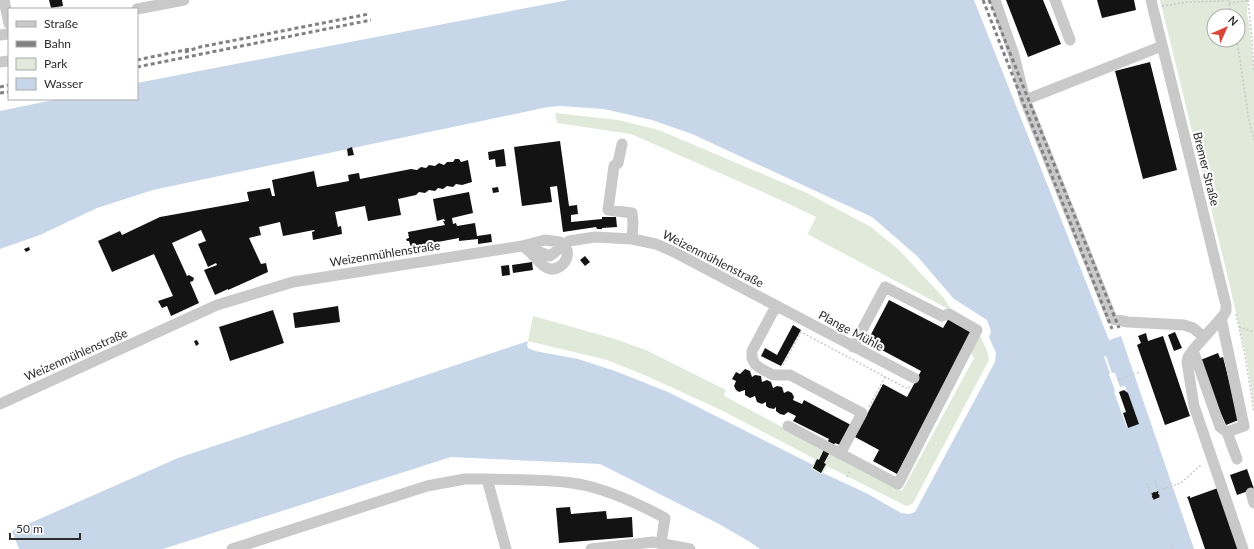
<svg xmlns="http://www.w3.org/2000/svg" width="1254" height="549" font-family="Lato,sans-serif">
	<style>
		.green { fill: #e0e9da; fill-rule: evenodd }
		.water { fill: #c7d6e8 }
		.pier { fill: #fff }
		.building { fill: #131313 }
		.lines { fill: none; stroke-linecap: round; stroke-linejoin: round }
		.path { stroke: #c9c9c9; stroke-width: 1.5; stroke-dasharray: 2 2; stroke-linecap: butt }
		.minor { stroke: #c9c9c9; stroke-width: 11 }
		.rail { stroke: #818181; stroke-width: 3; stroke-dasharray: 4 3; stroke-linecap: butt }
		.labels { text-anchor: middle; stroke-width: 4; stroke-linejoin: round; paint-order: stroke }
		.street-label { font-size: 12px; fill: #2c2c2c; stroke: #fff }
	</style>
	<rect width="100%" height="100%" fill="#fff"/>
	<path class="green" d="M1160 0H1248L1247 14 1250 29 1254 71V407L1246 356 1227 274ZM1214 16H1238V40H1214Z
		M555 113 618 120 659 130 807 193 871 227 899 250 944 298 952 311 809 235 808 233 816 217 774 197 631 134 557 123Z
		M533 316 615 339 646 350 726 390 724 396 902 491 974 358 970 350 979 333 988 353 989 360 913 503 910 505 906 506 827 466 822 474 811 469 815 459 721 410 649 377 607 360 528 341Z"/>
	<path class="water" d="M568 0H974L1109 340 1121 336 1194 549H760L750 542 719 524 600 464 451 457 163 549H19L12 531 178 458 528 341 527 345 528 348 535 351 578 359 615 371 668 392 813 465 811 469 822 474 823 473 866 493 901 513 909 514 915 512 995 362 996 353 989 337 991 332 990 328 987 320 954 299 917 256 872 217 692 134 652 120 604 109 561 106 548 107 153 190 97 208 40 235 0 249V111L58 99H137V83Z"/>
	<path class="pier" d="M1106 356 1112 373H1115L1120 387 1125 386 1139 424 1127 428 1114 392 1115 391 1109 374 1110 373 1104 357Z"/>
	<path class="building" d="M49 0H62L63 6 51 8Z
		M1006 0H1043L1061 44 1028 57Z
		M1097 0H1134L1136 10 1102 18Z
		M1150 62 1177 170 1143 179 1115 71Z
		M560 141 569 206 577 205 578 214 571 215V222L602 219V217H616L617 227 602 228V229H597L596 227 563 232 557 186 550 187 552 202 522 206 514 147Z
		M352 147 354 155 348 156 347 149Z
		M504 149 506 166 496 167 495 159 489 160 488 152Z
		M455 159H459L461 162 468 160 472 182 462 185 456 184 453 187 447 186 443 189 438 188 435 191 429 190 425 193 419 192 416 195 398 199 401 215 368 221 365 206 335 212 338 227 341 226 342 234 313 240 312 232 315 231 314 230 283 236 280 222 259 227 261 235 249 238 261 264 266 263 268 272 228 290V289L215 295 204 270 217 265 216 263 208 267 198 244 206 241 201 230 172 243 187 276 189 275 194 278 193 281 190 282 199 303 171 316 167 306 162 308 158 301 173 296 154 254 112 272 98 241 120 231 122 235 160 217 249 201 247 192 270 188 272 196H275L272 180 314 171 317 187 349 181 348 175 353 174 359 173 360 179 411 169 417 170 421 167 426 168 429 165 435 166 439 163 444 165 447 162H453Z
		M498 187 499 192 493 193 492 188Z
		M469 192 473 213 452 218 453 224 456 223 457 226 475 223 477 236 491 234 492 242 478 244V239L459 241V238L411 247 409 241H407L406 239 409 238 408 232 445 225 443 221H445L444 219 437 221 433 199Z
		M29 247 30 250 26 252 24 249Z
		M585 256 590 262 585 266 580 260Z
		M532 262 533 270 513 273 512 265Z
		M509 265 510 275 502 276 501 266Z
		M889 300 943 328 949 318 973 331 897 474 873 461 879 450 855 437 883 384 907 397 921 371 867 342Z
		M338 306 340 322 295 328 293 313Z
		M273 310 284 343 230 361 219 327Z
		M793 325 801 330 781 366 761 356 765 348 777 355Z
		M1175 332 1182 348 1174 351 1168 335Z
		M1146 333 1148 341 1163 336 1190 416 1165 425 1137 345 1141 343 1138 336Z
		M197 340 199 344 196 346 194 341Z
		M1218 353 1220 358 1223 357 1232 392 1241 419 1226 425 1198 361Z
		M745 369 750 371 752 377 755 375 761 376 762 382 767 380 771 382 773 388 777 386 782 387 784 393 788 391 792 393 794 397 793 400 802 404 804 400 851 425 840 445 835 443 824 463 826 464 821 473 813 468 817 459 819 460 829 439 793 421 796 416 788 412 784 415 780 414 776 411V407L774 409 769 408 766 406V402L762 404 757 402 755 396 750 398 745 395V390L739 392 736 390 734 386 736 381 732 379 736 372 740 374Z
		M1124 390 1128 393 1139 424 1128 428 1123 413 1126 412 1119 392Z
		M1247 469 1254 489 1237 495 1230 475Z
		M1218 488 1239 549H1205L1188 499 1187 497 1190 496V498Z
		M1158 491 1160 497 1153 500 1151 493Z
		M570 507 571 514 606 511 607 519 632 517 633 537 559 543 556 508Z"/>
	<g class="lines">
		<path class="path" d="M1228 0 1232 16
			M1248 0 1252 39 1254 71
			M1229 3 1247 1
			M1162 6 1188 2 1223 1 1226 0
			M1237 40 1249 121 1254 140
			M1236 314 1245 356 1254 412
			M1239 327 1254 332
			M783 365 801 332 908 389 910 386
			M1118 380 1140 372
			M869 407 885 377
			M847 477 850 471
			M1155 481 1160 497
			M1147 483 1153 500
			M1151 493 1181 483 1202 464
			M1171 544 1172 549"/>
		<path class="minor" d="M4 0 9 24
			M995 0 1014 55 1025 100 1162 46
			M1055 0 1070 40
			M1151 0 1226 305V311L1223 316 1193 350 1188 357 1187 362 1194 406 1243 549
			M137 9 184 0
			M0 35 9 34
			M0 62 9 61
			M1025 100 1112 319 1128 322 1184 325 1193 328 1204 337
			M622 144 618 163 614 166 608 210 632 213 633 223 632 239
			M526 247 550 256 569 241 595 237 632 239 656 244 672 251 914 378
			M776 306 752 351V358L755 364 760 368 773 375H790L862 413 840 454
			M1221 318 1244 426 1227 432
			M1193 350 1220 427 1227 432 1237 459
			M0 404 217 305 293 282 522 246 545 240 560 242 567 250C568 255 567 260 563 264 545 281 535 251 522 246
			M788 426 898 484 977 330 949 314 942 316 885 287 853 347
			M1251 493 1254 503
			M232 549 427 486 465 479H487
			M506 549 487 479C518 480 558 479 588 486 615 493 641 505 665 518L661 543
			M591 549 653 542 690 549"/>
		<path class="rail" d="M983 0 1112 329
			M989 0 1119 328
			M185 52 200 47 369 14
			M137 60 190 49
			M137 67 371 20
			M0 87 9 85
			M0 93 9 92"/>
	</g>
	<g class="labels">
		<g class="street-label">
			<text transform="translate(1206 169) rotate(76)" y="4">Bremer Straße</text>
			<text transform="translate(385 254) rotate(-9)" y="4">Weizenmühlenstraße</text>
			<text transform="translate(713 259) rotate(27)" y="4">Weizenmühlenstraße</text>
			<text transform="translate(851 331) rotate(28)" y="4">Plange Mühle</text>
			<text transform="translate(76 355) rotate(-24)" y="4">Weizenmühlenstraße</text>
		</g>
	</g>
	<rect x="8" y="8" width="130" height="92" fill="#ffffff" stroke="#ababab"/>
	<rect x="16" y="21" width="20" height="6" fill="#c9c9c9" stroke="#ababab"/>
	<text x="44" y="28" font-size="12" fill="#2c2c2c">Straße</text>
	<rect x="16" y="41" width="20" height="6" fill="#818181" stroke="#ababab"/>
	<text x="44" y="48" font-size="12" fill="#2c2c2c">Bahn</text>
	<rect x="16" y="58" width="20" height="12" fill="#e0e9da" stroke="#ababab"/>
	<text x="44" y="68" font-size="12" fill="#2c2c2c">Park</text>
	<rect x="16" y="78" width="20" height="12" fill="#c7d6e8" stroke="#ababab"/>
	<text x="44" y="88" font-size="12" fill="#2c2c2c">Wasser</text>
	<g transform="translate(1226 28) rotate(45)"><circle r="19" fill="#ffffff" stroke="#ababab"/>
	<path d="M0-3L7 15L0 10L-7 15Z" fill="#da4637"/>
	<text y="-6" font-size="11" font-weight="bold" text-anchor="middle" fill="#2c2c2c">N</text>
	</g>
	<path d="M10 533v6h70v-6" fill="none" stroke="#2c2c2c" stroke-width="2"/>
	<text x="16" y="533" font-size="12" fill="#2c2c2c" stroke="#ffffff" stroke-width="3" paint-order="stroke">50 m</text>
</svg>
